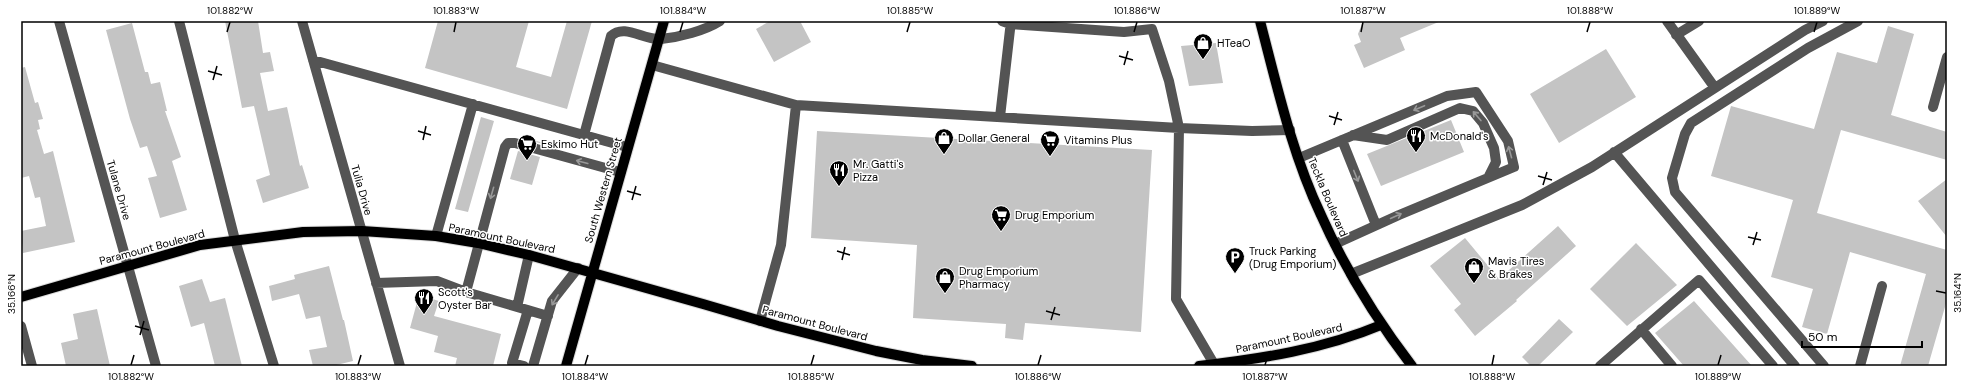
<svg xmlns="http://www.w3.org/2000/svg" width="1968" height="387" font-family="'DM Sans',sans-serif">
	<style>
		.building { fill: #c4c4c4 }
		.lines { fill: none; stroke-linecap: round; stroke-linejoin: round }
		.major-casing { stroke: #dbdbdb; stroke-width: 12 }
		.minor { stroke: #545454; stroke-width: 10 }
		.major { stroke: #000; stroke-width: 10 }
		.oneway { stroke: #989898 }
		.ticks { fill: none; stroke: #000; stroke-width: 1.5 }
		.labels { text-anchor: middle; stroke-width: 3; stroke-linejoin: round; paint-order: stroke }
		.poi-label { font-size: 11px; fill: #000; stroke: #fff; text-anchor: start }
		.street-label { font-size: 11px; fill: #000; stroke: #fff }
		.neatline { fill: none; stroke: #000; stroke-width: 1.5 }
		.ticks-label { font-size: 10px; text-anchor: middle; fill: #000 }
	</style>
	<rect width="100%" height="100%" fill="#fff"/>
	<path class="building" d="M225 21H258L263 53 270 52 274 71 260 73 268 111 287 107 300 166 302 165 309 188 263 203 256 180 270 175 254 106 242 108Z
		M438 21H529L516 67 551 77 567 21H592L567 109 425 68Z
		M770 21H800L811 42 774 62 756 29Z
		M1363 21H1441L1400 38 1405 50 1364 68 1354 45 1361 42 1358 34Z
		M132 23 145 72H148L151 84 160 82 167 111H165L181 157 172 161 187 210 160 218 148 178 157 176 147 146 140 148 130 119 106 30Z
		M1888 26 1914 34 1891 115 1947 132V160L1841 130 1817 213 1947 250V300L1928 366H1900L1926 274 1850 252 1827 334 1802 327 1813 289 1771 277 1793 200 1711 176 1731 106 1814 129 1837 52 1877 63Z
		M1216 43 1223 83 1189 86 1181 46Z
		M1606 49 1636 97 1559 143 1530 94Z
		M25 67 35 103 38 102 43 119 38 120 40 129 37 130 44 154 53 151 75 242 23 253 21 231 46 226 40 197 35 198 29 176 21 178V68Z
		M481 117 494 121 468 212 455 209Z
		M1451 120 1464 152 1381 186 1367 154Z
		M817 131 1152 150 1141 332 1025 323 1023 340 1005 338 1006 324 913 318 917 245 811 238Z
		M522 137 544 143 543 144 522 138Z
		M518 151 540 157 532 185 510 179Z
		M1947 179V237L1918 201Z
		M1558 226 1576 246 1516 300 1517 301 1475 336 1454 310 1461 304 1430 266 1465 238 1499 279Z
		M1636 243 1677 285 1627 326 1590 289Z
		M329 266 343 320H344L353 361 332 366H313L309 350 327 347 320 316 306 319 299 294 272 301 269 286 295 279 294 275Z
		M202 279 210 302 225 298 242 366H215L204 323 191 327 179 286Z
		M419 295 439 301 434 316 501 334 493 366H455L457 358 434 352 438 336 410 328Z
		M1694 301 1752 366H1684L1655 333Z
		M97 309 110 366H66L61 343 78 339 73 314Z
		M1559 319 1573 332 1538 366H1531L1522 357Z"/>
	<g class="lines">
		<defs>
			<path id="major" d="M1260 21C1277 86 1292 154 1321 215 1345 269 1376 319 1412 366
				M21 297 200 245 303 232 362 231 436 236 478 243 529 255 703 304 778 326 876 351 922 360 972 366
				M566 366 664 21
				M1199 366C1261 359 1324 349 1381 325"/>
		</defs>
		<use href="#major" class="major-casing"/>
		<path class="minor" d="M59 21 156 366
			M179 21 235 240 274 366
			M302 21 400 366
			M1002 21 1010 24 1124 32 1152 29 1169 81 1179 128 1176 299 1214 364
			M1667 21 1715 88
			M1676 35 1699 21
			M313 60 627 147
			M652 65 796 105 781 245 760 321
			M796 105 1179 128 1252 131 1290 130
			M1933 107 1947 57
			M1000 117 1011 21
			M584 135 611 36C625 23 644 41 661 39 680 37 704 31 720 21
			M1353 135 1387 140 1460 108 1473 111 1483 123 1494 148 1496 162 1489 176
			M1342 140 1376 225
			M1614 152 1795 366
			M1299 158 1447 96 1476 92 1508 141 1514 167 1399 215 1335 244
			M436 236 473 104
			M1351 274 1522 205 1592 167 1805 30 1823 21
			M376 283 437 281 466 292
			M517 307 529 255
			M548 316 466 292 505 147 508 143H515L620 172
			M21 326 32 366
			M1641 329 1672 366
			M524 366 512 363 528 310
			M533 366 552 301 578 268
			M1600 366 1699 280 1773 366
			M1824 366 1675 192 1672 178 1685 134 1691 123 1808 48 1858 21
			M1860 366 1882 286"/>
		<use href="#major" class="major"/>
	</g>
	<defs><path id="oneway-shaft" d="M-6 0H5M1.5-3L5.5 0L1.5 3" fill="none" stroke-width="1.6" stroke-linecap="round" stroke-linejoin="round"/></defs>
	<g class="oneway">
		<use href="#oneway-shaft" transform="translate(1419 108) rotate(157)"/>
		<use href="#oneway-shaft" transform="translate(1477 116) rotate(-131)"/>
		<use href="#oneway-shaft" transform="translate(1510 152) rotate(-105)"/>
		<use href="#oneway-shaft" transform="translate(582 162) rotate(-165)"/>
		<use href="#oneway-shaft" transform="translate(1356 176) rotate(68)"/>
		<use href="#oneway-shaft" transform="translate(492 193) rotate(106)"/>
		<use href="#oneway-shaft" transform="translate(1396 216) rotate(-24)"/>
		<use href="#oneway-shaft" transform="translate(555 300) rotate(121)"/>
	</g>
	<path class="ticks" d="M227 32 230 22M454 32 456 22M680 32 683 22M907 32 910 22M1134 32 1137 22M1361 32 1363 22M1587 32 1590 22M1814 32 1817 22M1119 56 1133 60M1124 65 1128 51M208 71 222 75M213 80 217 66M1329 116 1342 120M1334 125 1338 112M418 131 431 135M423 140 426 126M1538 176 1552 180M1543 185 1547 172M627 191 641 195M632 200 636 186M1748 237 1761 240M1753 245 1757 232M837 251 850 255M842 260 845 247M1936 291 1946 293M22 294 32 297M1046 311 1060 315M1051 320 1055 307M135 326 149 330M140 335 144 321M131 365 134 355M358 365 361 355M585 365 588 355M811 365 814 355M1038 365 1041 355M1265 365 1268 355M1492 365 1494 355M1718 365 1721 355"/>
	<defs>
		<symbol id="shop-pin" viewBox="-11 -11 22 30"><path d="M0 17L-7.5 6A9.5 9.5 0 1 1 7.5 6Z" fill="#000" stroke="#fff"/><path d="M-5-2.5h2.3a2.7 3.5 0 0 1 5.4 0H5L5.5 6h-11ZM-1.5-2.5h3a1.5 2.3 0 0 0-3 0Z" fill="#fff"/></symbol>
		<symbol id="restaurant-pin" viewBox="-11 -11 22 30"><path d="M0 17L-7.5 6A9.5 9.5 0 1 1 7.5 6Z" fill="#000" stroke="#fff"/><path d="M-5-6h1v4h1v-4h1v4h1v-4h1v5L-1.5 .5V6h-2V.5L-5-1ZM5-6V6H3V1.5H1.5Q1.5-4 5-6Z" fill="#fff"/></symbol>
		<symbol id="supermarket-pin" viewBox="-11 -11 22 30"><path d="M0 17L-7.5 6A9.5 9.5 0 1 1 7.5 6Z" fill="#000" stroke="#fff"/><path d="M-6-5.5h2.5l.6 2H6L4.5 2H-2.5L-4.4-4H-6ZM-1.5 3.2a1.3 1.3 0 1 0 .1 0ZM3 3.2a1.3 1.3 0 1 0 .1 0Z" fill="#fff"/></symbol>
		<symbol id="parking-pin" viewBox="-11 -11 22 30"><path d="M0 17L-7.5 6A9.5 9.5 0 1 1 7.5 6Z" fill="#000" stroke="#fff"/><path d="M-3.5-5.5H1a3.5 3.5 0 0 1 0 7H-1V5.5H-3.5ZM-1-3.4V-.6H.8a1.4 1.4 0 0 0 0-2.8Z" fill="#fff"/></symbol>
	</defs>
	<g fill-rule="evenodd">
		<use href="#shop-pin" x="1192" y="32" width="22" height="30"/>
		<use href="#restaurant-pin" x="1405" y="125" width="22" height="30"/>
		<use href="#shop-pin" x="933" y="127" width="22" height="30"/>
		<use href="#supermarket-pin" x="1039" y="129" width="22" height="30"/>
		<use href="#supermarket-pin" x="516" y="133" width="22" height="30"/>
		<use href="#restaurant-pin" x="828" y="159" width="22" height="30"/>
		<use href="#supermarket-pin" x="990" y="204" width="22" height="30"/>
		<use href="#parking-pin" x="1224" y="246" width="22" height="30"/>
		<use href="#shop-pin" x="1463" y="256" width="22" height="30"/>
		<use href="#shop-pin" x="934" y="266" width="22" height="30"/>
		<use href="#restaurant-pin" x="413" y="287" width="22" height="30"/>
	</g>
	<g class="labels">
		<g class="poi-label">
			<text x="1217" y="47">HTeaO</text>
			<text x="1430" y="140">McDonald's</text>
			<text x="958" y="142">Dollar General</text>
			<text x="1064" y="144">Vitamins Plus</text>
			<text x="541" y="148">Eskimo Hut</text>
			<text x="853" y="168">Mr. Gatti's<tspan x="853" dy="13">Pizza</tspan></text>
			<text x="1015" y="219">Drug Emporium</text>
			<text x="1249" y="255">Truck Parking<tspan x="1249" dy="13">(Drug Emporium)</tspan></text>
			<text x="1488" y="265">Mavis Tires<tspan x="1488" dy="13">&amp; Brakes</tspan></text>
			<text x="959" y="275">Drug Emporium<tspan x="959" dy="13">Pharmacy</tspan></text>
			<text x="438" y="296">Scott's<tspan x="438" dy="13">Oyster Bar</tspan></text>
		</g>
		<g class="street-label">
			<text transform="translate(119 190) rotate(74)" y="4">Tulane Drive</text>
			<text transform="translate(362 190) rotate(74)" y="4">Tulia Drive</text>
			<text transform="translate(603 190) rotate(-74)" y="4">South Western Street</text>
			<text transform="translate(1328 197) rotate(67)" y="4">Teckla Boulevard</text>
			<text transform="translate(502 238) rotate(12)" y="4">Paramount Boulevard</text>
			<text transform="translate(152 247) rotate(-15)" y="4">Paramount Boulevard</text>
			<text transform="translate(815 323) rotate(15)" y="4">Paramount Boulevard</text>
			<text transform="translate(1289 338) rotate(-12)" y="4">Paramount Boulevard</text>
		</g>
	</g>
	<rect width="1968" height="387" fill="none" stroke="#ffffff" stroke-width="44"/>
	<path d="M1802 341v6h120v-6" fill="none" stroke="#000000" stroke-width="2"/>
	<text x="1808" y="341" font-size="12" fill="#000000" stroke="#ffffff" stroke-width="3" paint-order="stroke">50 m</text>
	<rect x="22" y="22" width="1924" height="343" class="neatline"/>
	<g class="ticks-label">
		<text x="230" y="14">101.882°W</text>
		<text x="456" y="14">101.883°W</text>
		<text x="683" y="14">101.884°W</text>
		<text x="910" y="14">101.885°W</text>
		<text x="1137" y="14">101.886°W</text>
		<text x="1363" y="14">101.887°W</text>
		<text x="1590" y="14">101.888°W</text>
		<text x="1817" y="14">101.889°W</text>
		<text transform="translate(1957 293) rotate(-90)" y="4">35.164°N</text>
		<text transform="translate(11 294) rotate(-90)" y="4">35.166°N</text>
		<text x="131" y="380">101.882°W</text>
		<text x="358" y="380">101.883°W</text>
		<text x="585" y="380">101.884°W</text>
		<text x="811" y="380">101.885°W</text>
		<text x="1038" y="380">101.886°W</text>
		<text x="1265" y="380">101.887°W</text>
		<text x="1492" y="380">101.888°W</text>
		<text x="1718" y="380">101.889°W</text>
	</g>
</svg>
